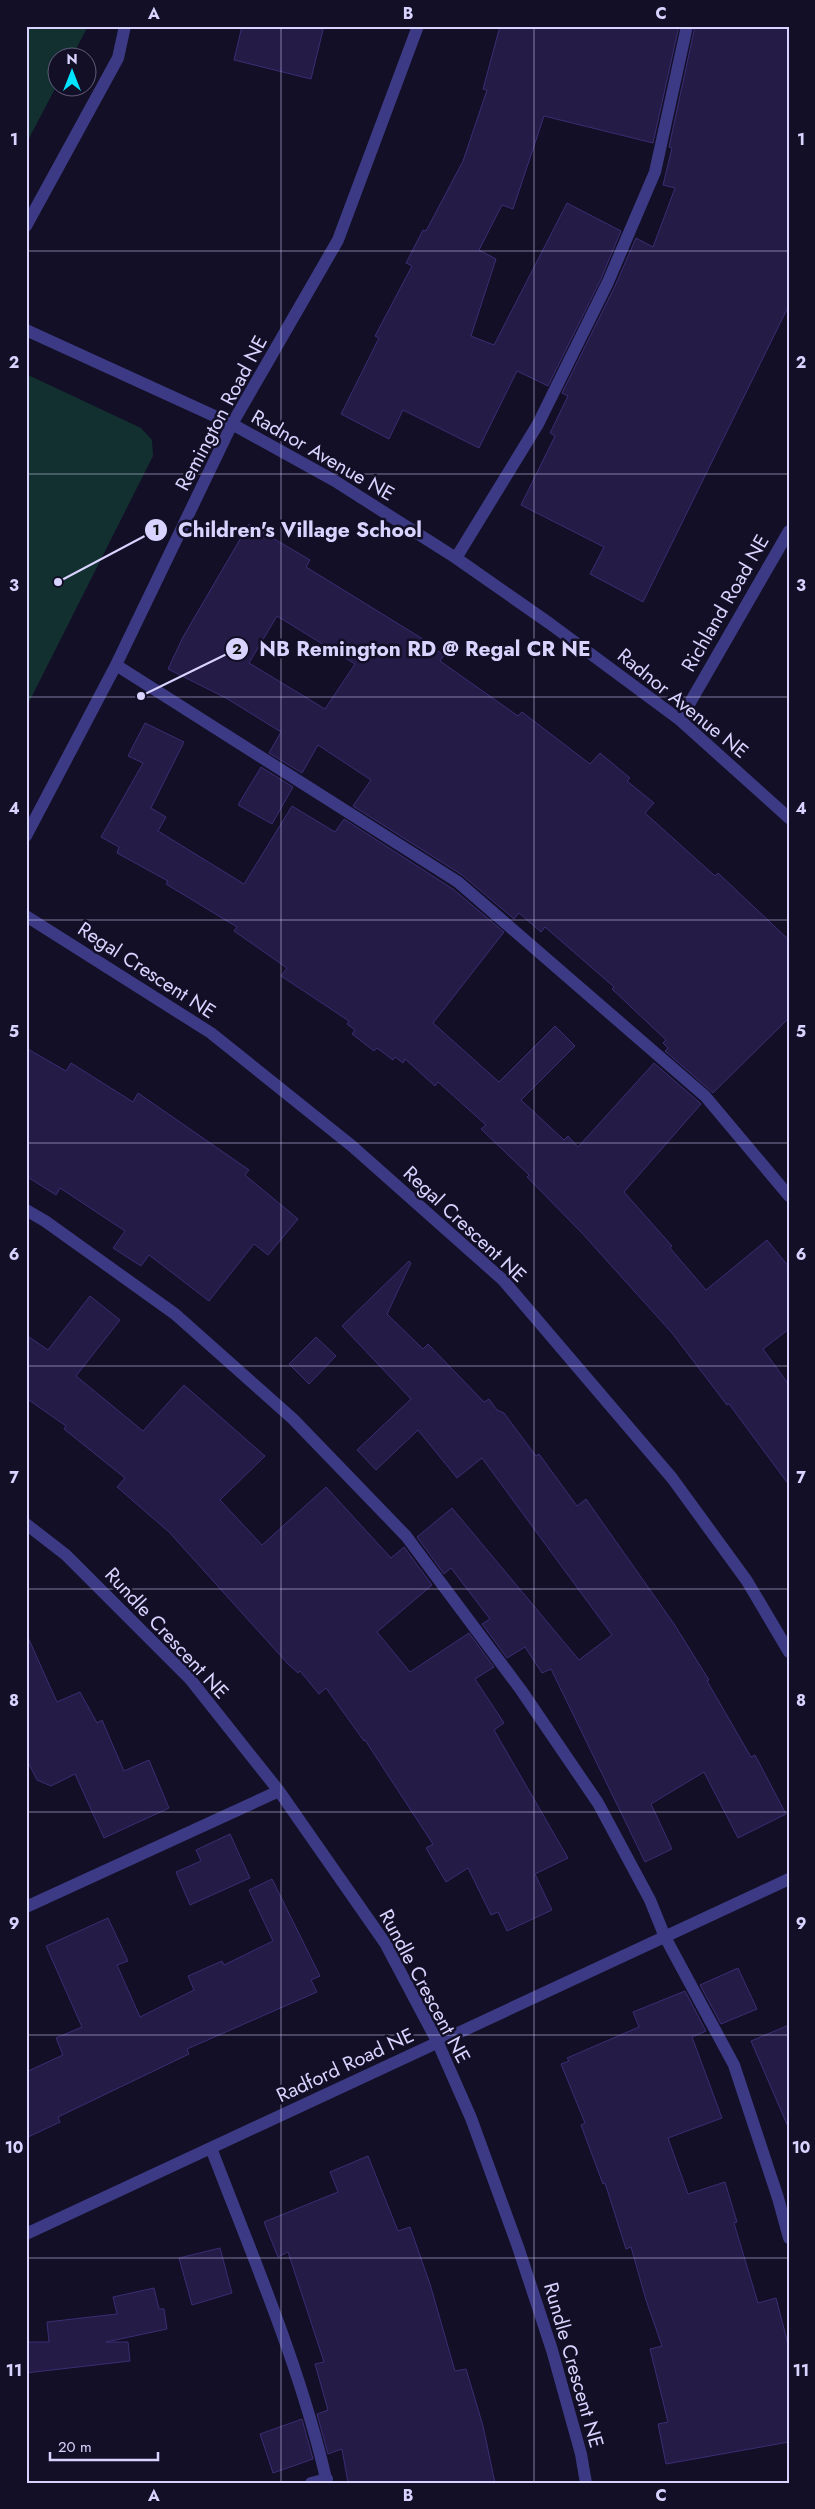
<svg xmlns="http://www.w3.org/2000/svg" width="815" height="2509" font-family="Jost,sans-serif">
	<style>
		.green { fill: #12302f }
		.building { fill: #241b47; stroke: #3b2d73; fill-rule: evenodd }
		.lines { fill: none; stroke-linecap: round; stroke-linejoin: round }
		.minor { stroke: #3d3a85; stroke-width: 12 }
		.grid { fill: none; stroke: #d9d4ff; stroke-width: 1; stroke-opacity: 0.55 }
		.labels { text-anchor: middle; stroke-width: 5; stroke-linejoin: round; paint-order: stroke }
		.street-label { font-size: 20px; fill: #d9d4ff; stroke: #130f26 }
		.leader { fill: none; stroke: #d9d4ff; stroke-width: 2 }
		.callout-dot { fill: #d9d4ff; stroke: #130f26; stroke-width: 2 }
		.mark-label { font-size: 15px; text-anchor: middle; font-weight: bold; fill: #111 }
		.callout-label { font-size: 21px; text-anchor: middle; font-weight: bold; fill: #d9d4ff; stroke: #130f26; stroke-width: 5; stroke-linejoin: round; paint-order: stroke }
		.neatline { fill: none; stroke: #d9d4ff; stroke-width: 2 }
		.grid-label { font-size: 16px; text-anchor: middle; font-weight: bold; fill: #d9d4ff }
	</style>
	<rect width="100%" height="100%" fill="#130f26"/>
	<path class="green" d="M26 26H88L72 57 58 58 57 85 26 144Z
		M26 374 141 428 152 440 153 456 26 708Z"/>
	<path class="building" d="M242 26H324L311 79 234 60Z
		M500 26H679L653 143 544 116 513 209 502 205 479 250 496 259 471 336 494 345 567 203 621 231 601 279 548 386 517 371 479 448 403 410 389 439 341 414 379 338 375 336 412 266 406 263 423 230 426 231 463 161 487 90 483 89Z
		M695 26H789V305L643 602 590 574 604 547 521 505 555 436 550 433 568 396 562 393 615 286 636 238 653 247 675 188 663 185 672 148 669 147Z
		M249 524 310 560 306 567 431 644 430 646 444 655 440 661 518 716 522 712 590 764 600 753 630 778 627 781 654 803 645 813 715 876 718 873 789 940V1018L713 1093 665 1051 668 1048 663 1043 666 1040 612 989 614 987 545 927 541 932 519 913 514 919 462 875 353 806 371 780 318 745 302 773 269 753 281 732 226 698 168 669 183 637ZM277 616 355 664 325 709 249 663Z
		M145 723 184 742 151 808 166 817 158 831 244 884 292 806 335 832 344 819 453 889 504 932 433 1023 499 1082 555 1026 575 1046 521 1100 564 1140 568 1136 578 1147 654 1063 699 1102 701 1104 624 1192 672 1246 670 1248 706 1290 767 1240 789 1267V1329L763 1349 789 1385V1485L729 1404 727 1405 672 1333 581 1232 527 1177 529 1175 481 1129 486 1125 438 1082 435 1086 405 1059 403 1063 395 1057 393 1060 377 1048 374 1051 352 1034 355 1030 347 1024 349 1021 281 976 287 968 234 931 237 927 166 884 168 881 117 853 119 847 101 837 143 763 128 756Z
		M261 767 293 787 272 824 238 805Z
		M26 1048 66 1071 71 1063 133 1102 138 1093 249 1170 245 1175 298 1219 268 1255 254 1244 209 1301 149 1255 141 1266 113 1248 125 1231 60 1188 56 1195 26 1176Z
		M409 1261 411 1263 387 1314 423 1349 428 1344 484 1402 489 1399 497 1410 504 1413 536 1456 539 1454 577 1506 586 1499 674 1624 709 1680 707 1681 751 1757 755 1755 786 1814 738 1838 704 1772 651 1804 672 1849 645 1862 551 1669 542 1673 525 1647 507 1658 482 1624 490 1619 451 1568 444 1574 417 1537 452 1508 579 1660 612 1635 482 1458 457 1478 418 1430 376 1470 357 1450 411 1399 342 1326Z
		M90 1296 120 1320 76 1376 143 1431 184 1385 265 1456 220 1500 262 1545 326 1487 391 1558 404 1547 432 1585 377 1632 410 1672 469 1633 494 1667 475 1679 504 1723 494 1730 568 1858 535 1874 552 1910 507 1931 498 1912 491 1915 468 1868 446 1882 426 1848 433 1844 365 1740 364 1741 326 1688 319 1694 300 1671 298 1673 288 1664 169 1532 117 1487 125 1478 64 1429 66 1426 26 1398V1335L48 1350Z
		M316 1337 336 1356 309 1384 289 1364Z
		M26 1633 57 1702 80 1692 97 1723 102 1720 124 1771 149 1760 169 1808 104 1838 75 1774 51 1786 37 1780 26 1758Z
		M230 1834 250 1878 190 1905 176 1872 201 1861 196 1850Z
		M272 1879 320 1976 311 1980 317 1992 187 2049 189 2054 58 2117 60 2122 26 2138V2072L63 2055 56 2038 82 2027 46 1946 108 1918 128 1961 117 1965 140 2017 194 1990 188 1976 222 1961 224 1965 273 1941 249 1890Z
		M738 1968 757 2009 721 2024 700 1985Z
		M685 1991 706 2031 692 2037 722 2118 668 2138 688 2194 725 2182 737 2222 734 2223 758 2303 776 2298 789 2348V2442L666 2464 658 2424 668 2422 650 2349 662 2346 646 2300 631 2247 626 2249 605 2183 603 2184 581 2125 585 2123 561 2064 569 2061 567 2058 639 2027 633 2012Z
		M789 2025V2129L751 2041Z
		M368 2156 398 2231 410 2227 430 2284 455 2371 466 2369 483 2426 495 2483H348L342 2449 328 2454 317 2414 328 2410 315 2364 324 2362 288 2252 278 2257 264 2222 338 2192 330 2172Z
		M220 2248 232 2293 192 2305 179 2258Z
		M154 2288 159 2309H164L167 2329 106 2342H128L130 2361 26 2373V2342H49L47 2322 117 2314 113 2297Z
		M302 2419 313 2459 273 2473 260 2434Z"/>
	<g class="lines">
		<path class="minor" d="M26 226 118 58 125 26
			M26 330 232 424 335 481 456 558 549 623 680 720 789 818
			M456 558 538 424 608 282 655 172 687 26
			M116 665 458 882 705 1096 789 1196
			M680 720 789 531
			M26 836 116 665 232 424 338 240 418 26
			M26 916 211 1033 352 1146 503 1280 672 1478 747 1581 789 1652
			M26 1210 45 1221 175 1314 293 1419 406 1536 521 1690 598 1803 650 1900 665 1937 734 2065 778 2198 789 2238
			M26 1524 66 1555 190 1679 279 1791 385 1943 438 2043 471 2118 518 2247 552 2350 581 2454 586 2483
			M26 1907 279 1791
			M211 2148C253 2258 301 2368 327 2483
			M26 2234 789 1879
			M311 2483 327 2479"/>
	</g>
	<path class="grid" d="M281 26V2483M534 26V2483M26 251H789M26 474H789M26 697H789M26 920H789M26 1143H789M26 1366H789M26 1589H789M26 1812H789M26 2035H789M26 2258H789"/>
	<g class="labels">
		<g class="street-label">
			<text transform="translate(221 413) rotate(-62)" y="7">Remington Road NE</text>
			<text transform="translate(323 455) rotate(30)" y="7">Radnor Avenue NE</text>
			<text transform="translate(725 603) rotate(-60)" y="7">Richland Road NE</text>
			<text transform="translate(683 703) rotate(39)" y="7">Radnor Avenue NE</text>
			<text transform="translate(147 970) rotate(33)" y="7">Regal Crescent NE</text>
			<text transform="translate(465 1224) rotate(43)" y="7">Regal Crescent NE</text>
			<text transform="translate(167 1633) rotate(47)" y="7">Rundle Crescent NE</text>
			<text transform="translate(425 1986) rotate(62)" y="7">Rundle Crescent NE</text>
			<text transform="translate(345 2065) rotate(-25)" y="7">Radford Road NE</text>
			<text transform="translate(574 2365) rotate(74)" y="7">Rundle Crescent NE</text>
		</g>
	</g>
	<path class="leader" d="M58 582L156 530M141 696L237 649"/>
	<g class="callout-dot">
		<circle cx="58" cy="582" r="5"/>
		<circle cx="141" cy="696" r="5"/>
		<circle cx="156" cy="530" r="12"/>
		<circle cx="237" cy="649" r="12"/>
	</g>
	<g class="mark-label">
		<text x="156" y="535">1</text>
		<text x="237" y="654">2</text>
	</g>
	<g class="callout-label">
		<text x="300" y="537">Children's Village School</text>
		<text x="425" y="656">NB Remington RD @ Regal CR NE</text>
	</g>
	<rect width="815" height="2509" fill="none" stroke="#130f26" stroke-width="55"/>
	<g transform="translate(72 72)"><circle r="24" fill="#130f26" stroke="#625e7d"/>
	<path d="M0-4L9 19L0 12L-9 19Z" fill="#00e5ff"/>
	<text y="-8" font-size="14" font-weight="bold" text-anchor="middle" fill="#d9d4ff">N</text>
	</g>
	<path d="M50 2452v8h108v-8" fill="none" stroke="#d9d4ff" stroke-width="2.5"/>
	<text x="58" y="2452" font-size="15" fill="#d9d4ff" stroke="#130f26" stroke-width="4" paint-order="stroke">20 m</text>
	<rect x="28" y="28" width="760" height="2454" class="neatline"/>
	<g class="grid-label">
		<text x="154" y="19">A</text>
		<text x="408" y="19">B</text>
		<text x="661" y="19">C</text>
		<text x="14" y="145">1</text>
		<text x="801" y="145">1</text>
		<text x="14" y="368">2</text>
		<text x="801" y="368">2</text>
		<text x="14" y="591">3</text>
		<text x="801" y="591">3</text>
		<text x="14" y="814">4</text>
		<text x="801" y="814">4</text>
		<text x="14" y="1037">5</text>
		<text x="801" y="1037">5</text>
		<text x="14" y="1260">6</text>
		<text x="801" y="1260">6</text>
		<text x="14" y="1483">7</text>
		<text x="801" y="1483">7</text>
		<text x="14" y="1706">8</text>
		<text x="801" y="1706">8</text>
		<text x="14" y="1929">9</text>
		<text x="801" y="1929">9</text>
		<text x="14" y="2153">10</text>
		<text x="801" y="2153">10</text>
		<text x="14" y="2376">11</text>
		<text x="801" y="2376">11</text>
		<text x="154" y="2501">A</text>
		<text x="408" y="2501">B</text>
		<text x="661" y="2501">C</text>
	</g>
</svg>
